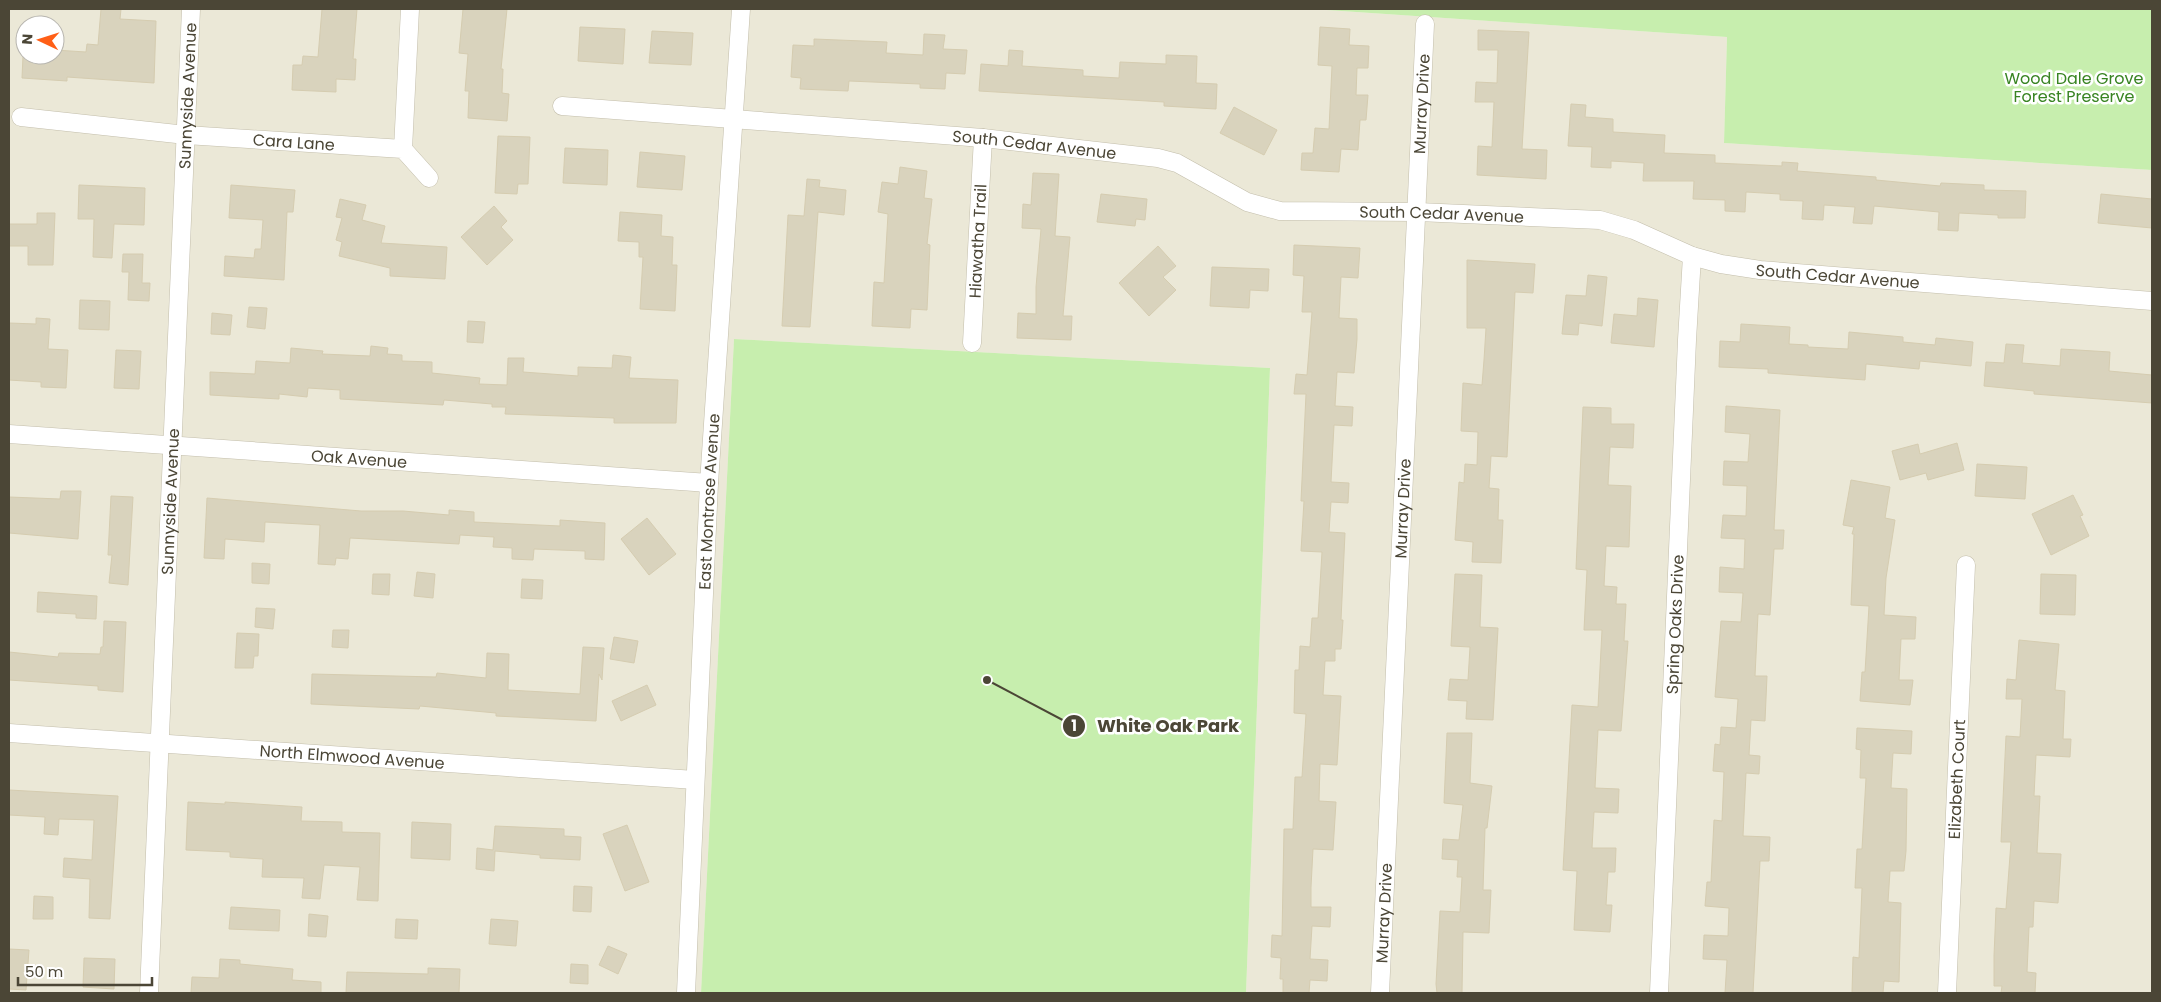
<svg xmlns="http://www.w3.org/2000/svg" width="2161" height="1002" font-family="Poppins,sans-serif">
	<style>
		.residential { fill: #ebe8d7; fill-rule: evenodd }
		.green { fill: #c7eeae }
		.building { fill: #d9d3bd; stroke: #d5ccb0 }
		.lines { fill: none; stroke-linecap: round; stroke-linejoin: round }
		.street-casing { stroke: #c3beab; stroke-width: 19 }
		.street { stroke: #fff; stroke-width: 18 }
		.labels { text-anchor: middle; stroke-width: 5; stroke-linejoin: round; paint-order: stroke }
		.park-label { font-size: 16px; fill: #388422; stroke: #fff }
		.street-label { font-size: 16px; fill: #4b4636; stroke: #fff }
		.leader { fill: none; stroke: #4b4636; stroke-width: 2 }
		.callout-dot { fill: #4b4636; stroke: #fff; stroke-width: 2 }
		.mark-label { font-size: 15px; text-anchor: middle; font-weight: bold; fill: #fff }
		.callout-label { font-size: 18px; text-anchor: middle; font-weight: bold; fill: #4b4636; stroke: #fff; stroke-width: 5; stroke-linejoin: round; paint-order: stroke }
	</style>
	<rect width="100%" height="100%" fill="#f6f4e9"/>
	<path class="residential" d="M9 9H1312L1727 37 1724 143 2152 170V993H1246L1270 368 734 339 701 993H9ZM25 25H55V55H25Z"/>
	<path class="green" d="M1312 9H2152V170L1724 143 1727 37Z
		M734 339 1270 368 1246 993H701Z"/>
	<path class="building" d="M101 9H121L120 19 156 21 154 83 67 77V81L22 78 23 56 55 55V50L86 52 87 44 98 45Z
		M322 9H357L353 59H356L355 80 336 79V92L292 90 293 65H302L303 56 318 57Z
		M463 9H507L501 69H503L502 93 509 94 507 121 468 118 469 91H465L468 54 459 53Z
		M580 27 625 29 623 64 578 61Z
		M1320 27 1350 29 1349 45 1369 46 1368 68H1357L1356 95H1368L1366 120H1360L1358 150 1341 149 1339 172 1301 170 1302 153H1313L1315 128 1329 129 1332 66 1318 65Z
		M1478 30 1529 32 1522 149 1547 150 1546 179 1477 175 1478 146 1492 147 1494 102H1475L1476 82 1497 83 1498 50H1478Z
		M652 31 693 33 691 65 649 63Z
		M924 34 945 35 943 49 967 50 965 74 946 73 945 89 920 88V84L849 81 848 91 800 89 801 78 791 77 793 45 814 46V39L887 42 886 53 923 55Z
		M1009 50 1023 51 1022 66 1083 70V76L1119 78 1120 62 1166 64V55L1197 56 1196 83 1217 84 1216 109 1164 106V102L979 91 981 64 1008 66Z
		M1571 104 1586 105 1585 117 1613 119V132L1665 135 1664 153 1715 155V163L1782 166V162L1798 163 1797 171 1876 177V180L1940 186 1941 183 1984 185V190L2026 191 2025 218H1998V215L1959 213 1958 231 1938 230 1939 212 1874 206 1872 224 1853 223 1855 207 1824 205 1823 220 1802 219 1803 201 1780 200V194L1746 192 1745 212 1725 211V200L1693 199 1694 181H1643L1644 163 1611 161V168L1591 167 1592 147 1568 146Z
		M1234 107 1277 130 1264 155 1220 133Z
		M498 136 530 137 528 184H518L517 194 495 193Z
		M565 148 608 150 607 185 563 183Z
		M640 152 685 156 682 190 637 187Z
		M900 167 927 171 924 198 932 199 927 244 930 245 927 310 911 309 910 328 872 326 874 282 884 283 888 214 878 212 882 182 898 184Z
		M1033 173 1059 174 1055 236 1070 237 1063 316H1072L1071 340 1017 338 1018 313 1036 314V287L1041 229 1022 228 1023 204 1031 205Z
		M807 179 820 180 819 187 846 190 844 215 818 212 810 327 782 326 788 215 804 216Z
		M79 185 145 188 144 225 114 224 112 258 93 257 94 219H78Z
		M231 185 295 190 293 212H287L284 280 224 276 225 256 254 258 255 249H261L263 220 229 218Z
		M1101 194 1147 199 1145 220 1136 219 1135 226 1097 222Z
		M2101 194 2152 199V228L2098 223Z
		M340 199 366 205 362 220 385 226 381 243 447 247 445 279 390 276V268L339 256 342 242 336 240 342 218 336 217Z
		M494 206 507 221 501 227 513 240 487 265 461 237Z
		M620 212 662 215 661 236 673 237 672 265H677L675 311 640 309 643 257H639V242L618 241Z
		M37 213H55L53 265H28V246H9V224H37Z
		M1294 245 1360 248 1358 278 1341 277 1339 318 1357 319V339L1354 373 1337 372 1335 406 1353 407 1352 426 1334 425 1331 482 1349 483 1348 503 1331 502 1329 532 1345 533 1341 620H1343L1341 649H1335V661H1325L1323 695 1341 696 1337 765 1320 764 1319 801 1336 802 1333 850 1313 849 1311 887V907H1331L1330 927 1312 926 1310 959 1328 960 1327 981 1310 980 1309 993H1283V979H1280L1281 958 1271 957 1272 935 1282 936 1284 829H1293L1295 777H1302L1306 714 1294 713 1295 670H1299L1300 646 1310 647 1312 618H1318L1322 552 1301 551 1304 501H1301L1306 394H1294L1296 374 1307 375 1312 312H1302L1304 276 1293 275Z
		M1158 246 1176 266 1163 277 1176 290 1149 316 1119 283Z
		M123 254H143L142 283H150L149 301 128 300 129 272H122Z
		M1467 260 1535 264 1533 293 1515 292 1507 457 1491 456 1489 488 1499 489 1498 520H1503L1501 563 1472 562 1473 542 1455 540 1459 482 1464 483 1465 464 1477 465 1478 432 1461 431 1463 383 1482 385 1484 360 1486 328H1467Z
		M1212 267 1269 269 1268 291 1250 290 1249 308 1210 306Z
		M1588 275 1607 277 1602 326 1579 323 1578 335 1562 334 1566 295 1586 296Z
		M1638 298 1658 300 1654 347 1611 343 1614 314 1637 316Z
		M80 300 110 301 109 330 79 329Z
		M249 307 267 308 265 329 247 327Z
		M212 313 232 315 230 335 211 334Z
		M36 318 50 319 48 349 68 350 66 388 41 387V382L9 380V323L36 324Z
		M468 321 485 322 483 343 467 342Z
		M1741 324 1790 327 1789 344 1808 345V347L1848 349 1849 332 1903 337V342L1935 345 1936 338 1973 342 1971 366 1920 361 1919 369 1866 364 1865 380 1768 373V369L1719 367 1720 341 1740 342Z
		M2006 344 2024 345 2022 363 2060 366 2061 349 2110 352 2109 371 2152 375V403L2034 394V391L1984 386 1986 362 2004 363Z
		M371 346 388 348 387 354 402 355V361L432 362V373L480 378 479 384 507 385 508 358H524L523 372 578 376V367L612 368 613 355 631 357 629 378 678 380 676 423H614V418L505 414 506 407H492V404L444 400 443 405 340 399V390L308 388 307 397 279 394V399L210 395V372L255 374 256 361 290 363 291 348 323 351 322 354 370 356Z
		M116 350 141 351 139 389 114 388Z
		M1726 406 1780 410 1774 530H1784L1783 549H1774L1770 615 1758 614 1755 676H1767L1765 721 1751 720 1749 755 1760 756 1759 774 1746 773 1743 836 1770 837 1769 861H1760L1753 993H1725L1727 960 1703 959 1704 935 1728 936 1729 908 1705 906 1707 882H1711L1714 820 1722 821 1724 772 1713 771 1715 744 1720 745 1721 727 1736 728 1738 699 1715 697 1721 621 1741 622 1743 593 1719 592 1720 567 1744 569 1745 539 1721 538 1723 515 1746 516 1747 486 1723 485 1724 461 1748 462 1750 434 1725 432Z
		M1583 407 1611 408V424H1634L1633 448 1610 447 1608 485 1631 486 1629 547 1606 546 1604 586 1617 587 1616 604H1626L1624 641H1628L1621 731 1598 730 1595 788 1619 789 1618 813 1594 812 1592 848H1616L1615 872H1608L1606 905H1612L1610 932 1574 930 1577 871 1563 870 1572 705 1598 707 1602 630H1584L1587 570 1576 569Z
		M1957 443 1964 470 1928 480 1926 473 1900 480 1892 451 1918 444 1920 454Z
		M1977 464 2027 467 2025 499 1975 496Z
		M1851 480 1890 487 1885 518 1895 520 1886 578 1884 615 1916 617 1915 639H1901L1899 680H1913L1910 705 1860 701 1862 672H1865L1869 606 1851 605 1854 534H1852L1854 527 1843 525Z
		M61 491H81L78 539 9 533V497L60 499Z
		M2073 495 2083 515 2080 516 2089 536 2051 555 2032 514Z
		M111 496 133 497 128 585 109 583 112 555H108Z
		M207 498 361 511H403L449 515V510L474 512V522L560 526V520L605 523 604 560 585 559V551L534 549 533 560 512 559V548L493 547 494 537 460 535 459 544 350 538 348 559 336 558 335 565 318 564 320 525 265 522 264 542 225 539 224 559 204 558Z
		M647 518 676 554 649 575 621 539Z
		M252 563 270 564 269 584 252 583Z
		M417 572 435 574 433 598 414 596Z
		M373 574H390L389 595 372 594Z
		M1455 574 1482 575 1480 627 1498 628 1493 720 1466 719 1467 701 1448 700 1450 679 1468 680 1470 647 1451 646Z
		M2041 574 2076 575 2075 615 2040 614Z
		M522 579 543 580 542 599 521 598Z
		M38 592 97 596 96 619 76 618V614L37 612Z
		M256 608 275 609 273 629 255 627Z
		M104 621 126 622 123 692 98 690V686L9 680V652L58 657 59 653 100 654 101 647H103Z
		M333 630H349L348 648 332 647Z
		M237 633 259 634 258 656H254L253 668H235Z
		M614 637 638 641 634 663 610 659Z
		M2019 640 2059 644 2055 690 2065 691 2063 739H2071L2070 757 2036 755 2034 796H2040L2037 853 2061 854 2058 903 2034 901 2033 927H2029L2027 972 2036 973 2035 993H2001L2002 986H1994V956L1996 908 2006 909 2011 842H2001L2006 736 2020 737 2022 699H2006L2007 679 2016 680Z
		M583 647 604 648 602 680 599 674 596 721 496 716V713L420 706 419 709 311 704 312 674 436 677 437 673 486 678 487 653 509 654 508 690 580 694Z
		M647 685 656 705 621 721 612 701Z
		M1857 728 1912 731 1911 754 1893 753 1891 788 1907 789 1906 851 1904 871H1890L1888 902 1901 903 1899 982 1884 981 1883 993H1852L1853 957 1859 958 1862 888H1855L1857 849H1862L1866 778H1860L1861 750 1856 749Z
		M1447 733H1472L1470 783 1492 786 1487 828H1485L1483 890H1491L1489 933 1463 932 1462 993H1437L1436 984 1440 911 1460 912 1462 877H1457L1458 860 1442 859 1443 839 1459 840 1463 805 1444 803Z
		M9 790 118 796 110 919 89 918 90 879 63 877 64 858 92 860 94 820 59 819 58 835 44 834 45 817 9 815Z
		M188 802 225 804V802L302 807 301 821 342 822V832L380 833 378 901 357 900 360 867 324 865 320 899 302 898 304 878 262 877 263 859 230 857V852L186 850Z
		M412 822 451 824 450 860 411 858Z
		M627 825 649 882 625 891 603 834Z
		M495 826 564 829V836L581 837 580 860 540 858V855L495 851 494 871 476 869 477 848 493 850Z
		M574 886 592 887 591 912 573 911Z
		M34 896 53 897V919H33Z
		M231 907 280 910 279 931 229 929Z
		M309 914 328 916 326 937 308 936Z
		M396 919 418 920 417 939 395 938Z
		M491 919 518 921 516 946 489 944Z
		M608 946 627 954 618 974 599 965Z
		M9 949 29 950 26 990 9 989Z
		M84 958 115 959 114 989 83 987Z
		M220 959 240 960V964L293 969 292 980 321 982V993H191L192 977 219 978Z
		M571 964 588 965V984L570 983Z
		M428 968 460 969 459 993H346L347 972 428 974Z"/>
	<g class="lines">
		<defs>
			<g id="street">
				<path id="s1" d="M562 106 983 138 1158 158 1177 163 1247 202 1280 211 1418 212 1600 220 1634 230 1692 256 1721 264 1760 270 2152 301"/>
				<path id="s2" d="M21 117 186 135 403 149 429 178"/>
				<path d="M403 149 410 9"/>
				<path id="s3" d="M972 343 983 138"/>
				<path id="s4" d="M9 434 709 483"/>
				<path id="s5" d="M9 733 695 780"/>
				<path id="s6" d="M149 993 191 9"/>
				<path id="s7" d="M686 993 709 483 741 9"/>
				<path id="s8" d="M1380 993 1425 24"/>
				<path id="s9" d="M1659 993 1687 340 1692 256"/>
				<path id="s10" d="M1947 993 1966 565"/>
			</g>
		</defs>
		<use href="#street" class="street-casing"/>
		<use href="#street" class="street"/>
	</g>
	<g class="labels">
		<g class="park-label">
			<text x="2074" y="84">Wood Dale Grove<tspan x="2074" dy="18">Forest Preserve</tspan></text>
		</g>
		<g class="street-label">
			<text dy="6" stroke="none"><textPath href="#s6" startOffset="898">Sunnyside Avenue</textPath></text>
			<text dy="6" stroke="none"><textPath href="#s8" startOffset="890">Murray Drive</textPath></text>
			<text dy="6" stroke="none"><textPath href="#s2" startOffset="274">Cara Lane</textPath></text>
			<text dy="6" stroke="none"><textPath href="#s1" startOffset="474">South Cedar Avenue</textPath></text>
			<text dy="6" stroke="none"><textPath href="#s1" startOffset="894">South Cedar Avenue</textPath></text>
			<text dy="6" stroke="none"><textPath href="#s3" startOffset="102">Hiawatha Trail</textPath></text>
			<text dy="6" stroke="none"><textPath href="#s1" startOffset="1299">South Cedar Avenue</textPath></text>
			<text dy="6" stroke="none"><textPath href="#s4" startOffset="351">Oak Avenue</textPath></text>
			<text dy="6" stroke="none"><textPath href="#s6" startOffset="492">Sunnyside Avenue</textPath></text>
			<text dy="6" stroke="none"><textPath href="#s7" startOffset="492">East Montrose Avenue</textPath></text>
			<text dy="6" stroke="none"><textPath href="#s8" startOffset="485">Murray Drive</textPath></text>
			<text dy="6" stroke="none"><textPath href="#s9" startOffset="369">Spring Oaks Drive</textPath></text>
			<text dy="6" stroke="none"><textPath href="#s5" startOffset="344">North Elmwood Avenue</textPath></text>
			<text dy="6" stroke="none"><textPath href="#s10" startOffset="214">Elizabeth Court</textPath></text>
			<text dy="6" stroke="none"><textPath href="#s8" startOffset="80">Murray Drive</textPath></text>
		</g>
	</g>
	<path class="leader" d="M987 680L1074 726"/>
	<g class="callout-dot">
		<circle cx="987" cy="680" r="5"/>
		<circle cx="1074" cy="726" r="12"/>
	</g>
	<g class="mark-label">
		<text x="1074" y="731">1</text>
	</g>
	<g class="callout-label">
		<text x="1168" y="732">White Oak Park</text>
	</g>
	<rect width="2161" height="1002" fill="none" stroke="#4b4636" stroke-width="20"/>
	<g transform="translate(40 40) rotate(274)"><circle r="24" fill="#ffffff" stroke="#b7b5af"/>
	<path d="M0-4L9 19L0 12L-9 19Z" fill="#ff5f17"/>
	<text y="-8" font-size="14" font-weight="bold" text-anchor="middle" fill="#4b4636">N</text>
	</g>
	<path d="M18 977v8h134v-8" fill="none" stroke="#4b4636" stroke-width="2.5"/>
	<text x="25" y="977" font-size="15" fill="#4b4636" stroke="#ffffff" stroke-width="4" paint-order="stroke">50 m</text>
</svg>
